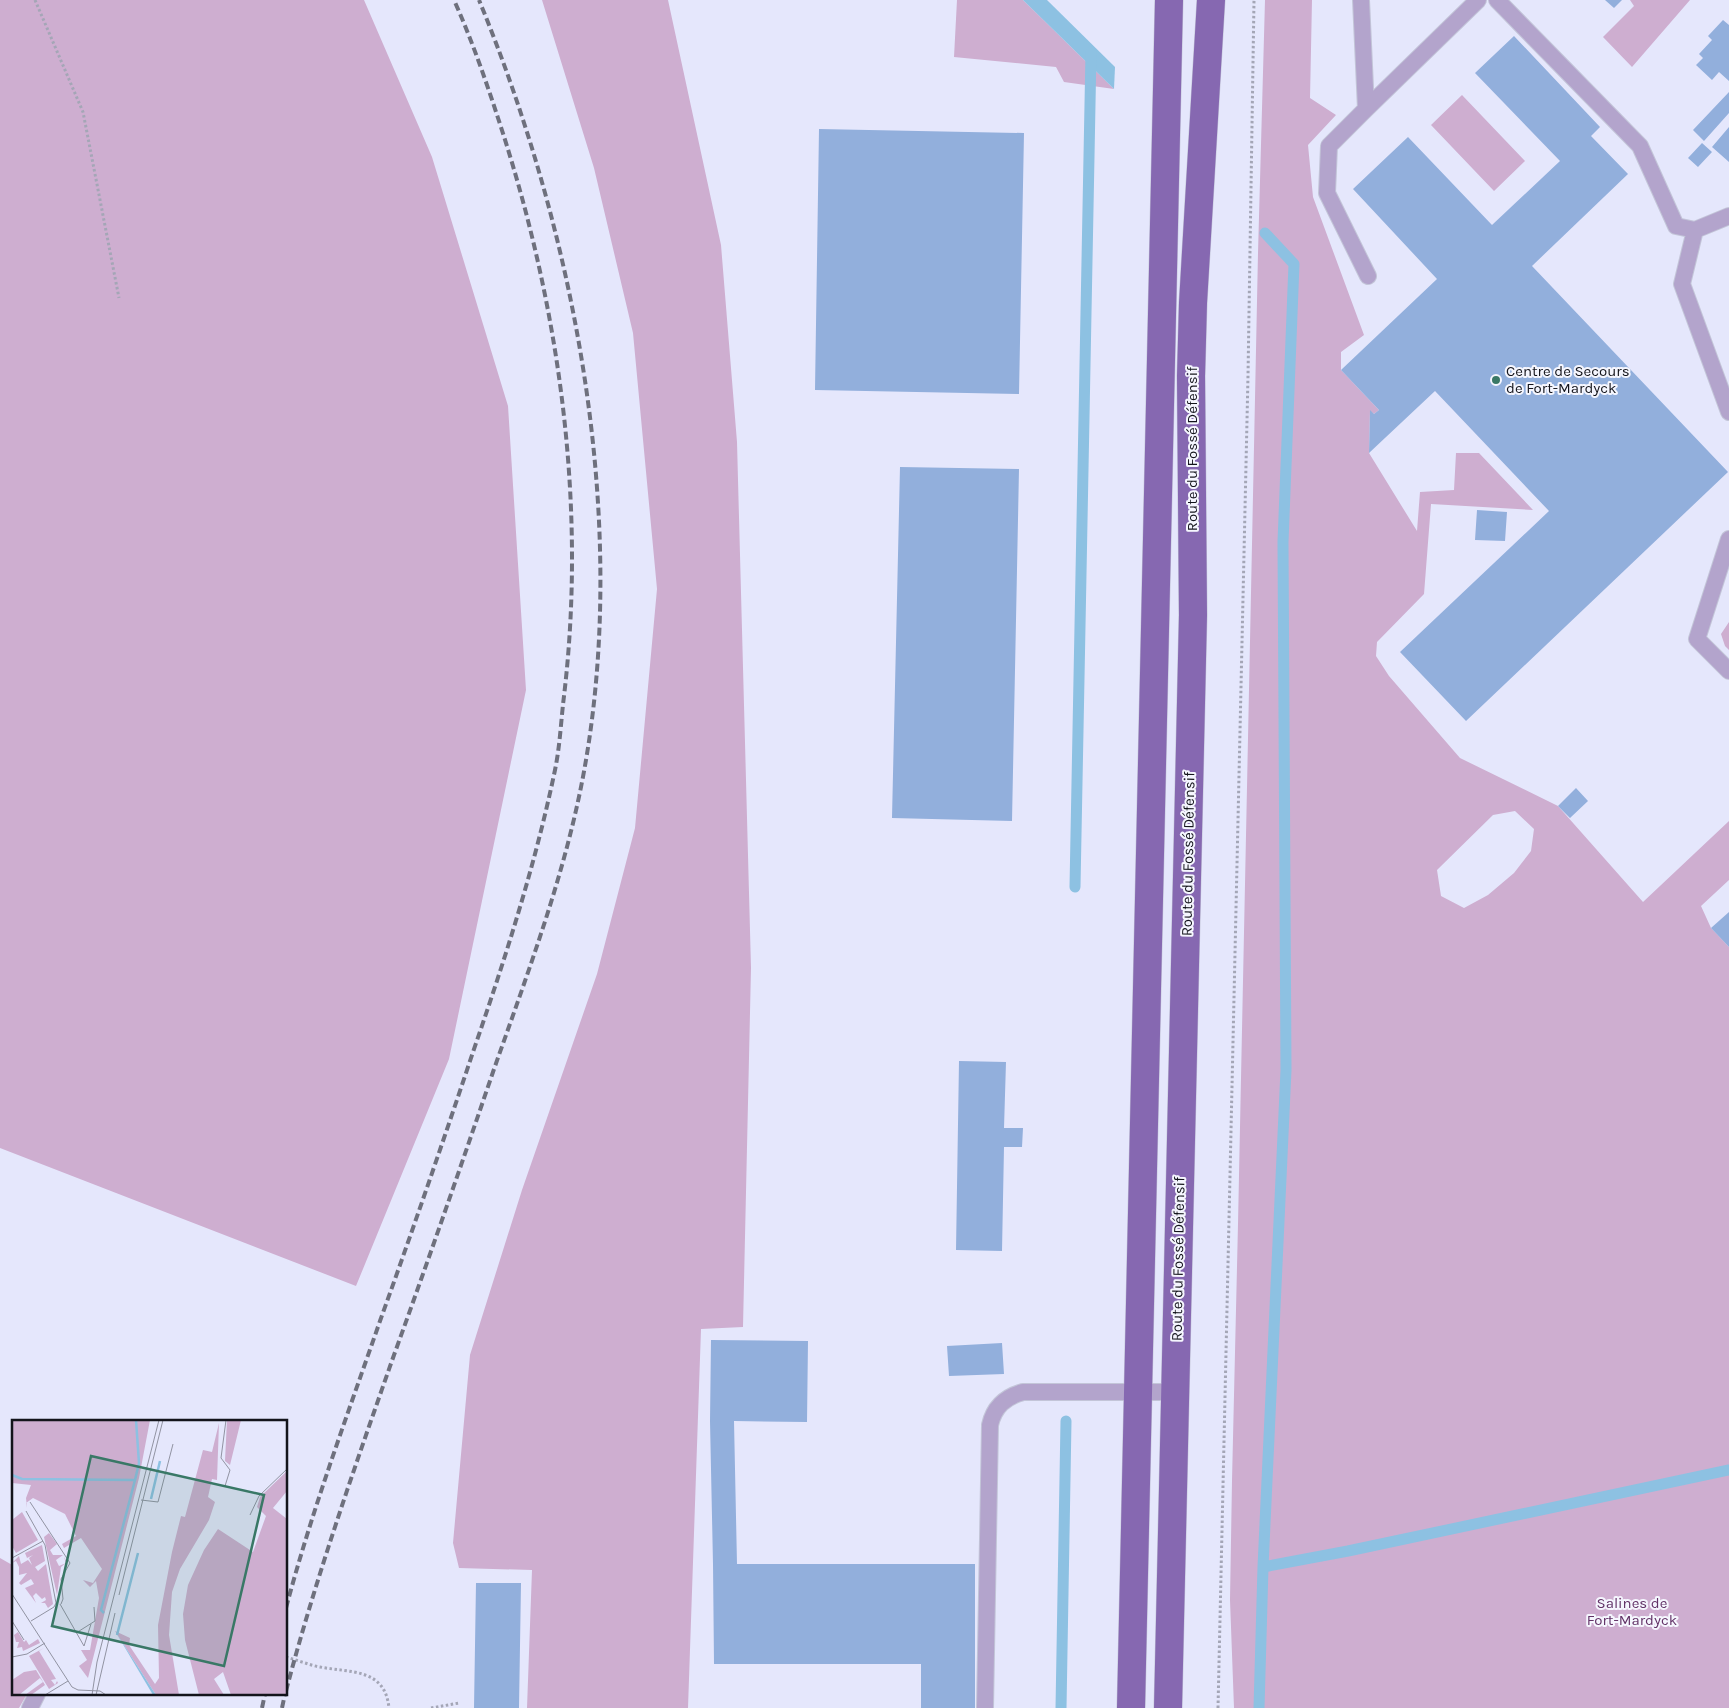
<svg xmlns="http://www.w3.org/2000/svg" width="1729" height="1708" font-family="Karla,sans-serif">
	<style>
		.green { fill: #ceaed0; fill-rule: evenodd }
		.water { fill: #8dc1e2 }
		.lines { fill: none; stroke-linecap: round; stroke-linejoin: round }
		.stream { stroke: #8dc1e2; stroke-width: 11 }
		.building { fill: #92afdc }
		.service-casing { stroke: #c3c5d8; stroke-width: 18 }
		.primary-casing { stroke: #c3c5d8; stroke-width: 29 }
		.path { stroke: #a4a6b6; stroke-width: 3; stroke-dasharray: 2.5 2.5; stroke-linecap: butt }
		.service { stroke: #b3a4cc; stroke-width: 16 }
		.primary { stroke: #8668b1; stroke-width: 28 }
		.rail { stroke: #6e707d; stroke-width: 4; stroke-dasharray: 8 4; stroke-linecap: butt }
		.poi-dot { fill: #397866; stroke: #f5f6fe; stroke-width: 2 }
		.labels { text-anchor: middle; stroke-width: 4; stroke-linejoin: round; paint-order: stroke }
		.poi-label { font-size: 15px; fill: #13141b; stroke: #f5f6fe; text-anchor: start }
		.street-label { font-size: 15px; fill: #13141b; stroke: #f5f6fe }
		.park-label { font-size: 15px; fill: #623267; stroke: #f5f6fe }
		.inset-river { fill: none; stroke: #8dc1e2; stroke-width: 2.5 }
		.inset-road { fill: none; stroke: #9193a2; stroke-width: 1 }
		.view { fill: #397866; fill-opacity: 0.15; stroke: #397866; stroke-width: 2.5 }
		.inset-edge { fill: none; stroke: #13141b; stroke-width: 2.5 }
	</style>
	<rect width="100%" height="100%" fill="#e5e7fc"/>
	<path class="green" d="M0 0H364L432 157 508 406 526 690 449 1059 356 1286 0 1148Z
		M542 0H668L721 245 737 442 751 968 743 1327 701 1329 688 1708H527L532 1570 459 1568 453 1543 470 1355 522 1190 597 974 635 828 657 589 633 333 594 168Z
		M957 0H1023L1114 89 1064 82 1056 67 954 57Z
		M1265 0H1312L1310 98 1336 115 1308 145 1313 197 1364 335 1341 352V370L1379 410 1374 414 1370 411 1369 453 1417 531 1420 492 1454 490 1456 453H1479L1533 510 1431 504 1424 594 1377 642 1376 656 1389 676 1460 758 1558 806 1643 902 1729 821V880L1701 906 1711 928 1729 947V1708H1234L1230 1600 1232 1481 1238 1224 1258 253ZM1515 811 1534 829 1531 851 1514 873 1488 895 1464 908 1441 896 1437 870 1493 815Z
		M1630 0H1690L1632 67 1603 37 1634 6Z
		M1462 95 1525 161 1494 191 1431 125Z
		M1729 622V650L1725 646 1721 634Z
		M0 1558 14 1566V1694H27L19 1708H0Z"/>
	<path class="water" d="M1023 0H1047L1115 67 1114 89Z"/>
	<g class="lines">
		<path class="stream" d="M1265 233 1294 264 1283 542 1286 1070 1263 1567 1348 1551 1729 1470
			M1075 887 1091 52
			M1061 1708 1066 1421
			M1259 1708 1263 1567"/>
	</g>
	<path class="building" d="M1605 0H1622L1614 8Z
		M1723 20 1729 25V81L1719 72 1712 80 1696 65 1703 58 1699 54 1712 40 1708 36Z
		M1514 36 1600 127 1591 136 1628 174 1532 266 1728 472 1466 721 1400 652 1549 511 1435 391 1369 453 1370 410 1374 414 1379 410 1341 370 1437 279 1353 189 1408 137 1492 225 1560 161 1475 73Z
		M1729 92V113L1704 141 1693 130Z
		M1729 127V162L1712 147Z
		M819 129 1024 133 1019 394 815 390Z
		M1702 143 1712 152 1698 167 1688 158Z
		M900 467 1019 469 1012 821 892 818Z
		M1477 510 1507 512 1505 541 1475 540Z
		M1576 788 1588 801 1570 818 1558 806Z
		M1729 912V947L1711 928Z
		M959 1061 1006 1062 1004 1128H1023L1022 1147H1004L1002 1251 956 1250Z
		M711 1340 808 1341 807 1422 734 1421 737 1564H975V1708H921V1664H714L713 1564 710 1421Z
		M1002 1343 1004 1374 949 1376 947 1346Z
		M476 1583H521L519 1708H474Z"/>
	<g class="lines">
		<defs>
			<path id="service" d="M1361 0 1366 109
				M1497 0 1640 146 1676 226 1695 230 1729 216
				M1695 230 1682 284 1729 412
				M1368 276 1327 193 1329 146 1366 109 1478 0
				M1729 539 1697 639 1729 671
				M30 1708 37 1694
				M985 1708 990 1425C994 1407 1005 1397 1023 1392H1174"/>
			<path id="primary" d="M1131 1708 1169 0
				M1168 1708 1193 615 1191 376 1193 303 1211 0"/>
		</defs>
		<use href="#service" class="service-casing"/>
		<use href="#primary" class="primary-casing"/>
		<path class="path" d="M35 0 83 112 119 298
			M286 1657C297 1660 309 1665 320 1667 351 1673 385 1668 389 1708
			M431 1708 459 1703
			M1218 1708 1248 376 1254 0"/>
		<use href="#service" class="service"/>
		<use href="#primary" class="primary"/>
		<path class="rail" d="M286 1608C312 1510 347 1416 380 1321 412 1232 443 1142 473 1052 505 959 535 866 555 770 560 746 561 720 564 696 587 502 559 303 498 118 485 78 471 38 454 0
			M286 1691C316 1577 355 1466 394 1355 428 1261 461 1166 493 1072 529 969 568 867 586 760 628 511 574 231 479 0
			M262 1708 265 1694
			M282 1708 285 1694"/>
	</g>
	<circle class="poi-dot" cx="1496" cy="380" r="5"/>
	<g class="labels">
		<g class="poi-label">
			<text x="1506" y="376">Centre de Secours<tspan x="1506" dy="17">de Fort-Mardyck</tspan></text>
		</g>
		<g class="street-label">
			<text transform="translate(1192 449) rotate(-90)" y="5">Route du Fossé Défensif</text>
			<text transform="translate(1188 854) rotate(-89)" y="5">Route du Fossé Défensif</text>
			<text transform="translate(1178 1259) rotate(-89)" y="5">Route du Fossé Défensif</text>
		</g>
		<g class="park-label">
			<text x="1632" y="1608">Salines de<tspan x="1632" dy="17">Fort-Mardyck</tspan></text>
		</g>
	</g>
	<g transform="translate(12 1420)">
		<rect width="275" height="275" fill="#e5e7fc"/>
		<path d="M0 0H138L127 58 76 258 67 246 75 240 69 230H78L87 178 84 161 78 167 71 160 81 163 90 149 69 118 52 128 50 124 64 116 53 94 21 78 14 83 15 88 14 78 19 65 0 63ZM215 0H229L218 45 213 41ZM207 3 205 60 200 59 196 77 203 82 197 100 168 149 160 172 157 215 167 275H144L103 211 118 218 117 225 143 264 147 258 146 205 160 132 169 96 173 97 191 30 200 32ZM275 51V71L261 88 275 99V275H219L211 252 202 259 212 275H187L173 220 171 194 176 165 192 130 206 109 241 132 254 96 245 87 248 77ZM10 92 26 120 4 133 0 126V100ZM37 113 45 124 38 130 41 135H51L44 140 47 146 54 143 52 137 55 142 49 147 45 175 32 117ZM30 125 33 141 23 147 26 151 34 144 41 184 36 188 33 183H29L34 180 33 177 30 179 24 173 21 176 24 183 13 168 22 164 19 159 9 165 7 163 15 153 7 155V147L4 141 0 143 7 136 9 144 16 140 20 145 17 138 21 135 15 138 13 133ZM6 212 12 222 14 220 17 225 26 219 28 223 11 231 10 227 5 228 7 222H4L2 215ZM32 228 27 231 44 259 39 260 43 265 45 261 46 263 37 269 17 236ZM24 250 33 265 19 275H13L31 262 28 258 7 275H0V260L12 252Z" fill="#ceaed0"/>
		<path d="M103 211 144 275H141Z" fill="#8dc1e2"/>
		<path class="inset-river" d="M0 55 10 59 123 60 89 190 92 193M123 60 127 43 124 0M139 79 148 41M105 215 126 133"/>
		<path class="inset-road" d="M213 66 218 50 209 38 214 0M129 80 146 82 161 24M18 82 58 143 49 159 51 179 49 184M14 91 33 125 44 183 42 187 19 201M238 95 247 76 275 49M0 138 31 121M0 174 60 267 66 270M107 175 151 0M48 184 72 226 79 204M0 201 12 220M64 213 83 201 82 187M0 237 15 234 33 223M66 270 88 271 94 275M33 275 56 261M80 275 85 242 147 0M84 275 103 193"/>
		<path class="view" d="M79 36 252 75 212 246 40 206Z"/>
		<rect width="275" height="275" class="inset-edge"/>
	</g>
</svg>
